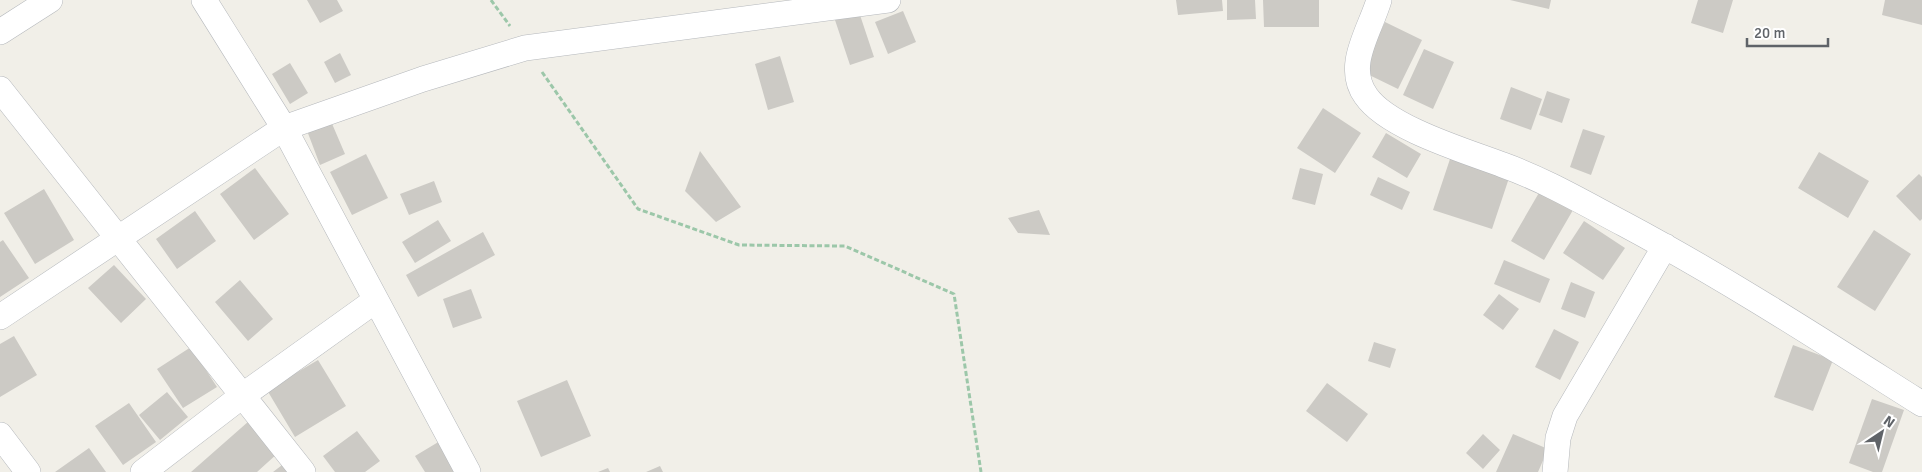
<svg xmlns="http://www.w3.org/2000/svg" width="1922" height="472" font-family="Signika,sans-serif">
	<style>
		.building { fill: #cccac5 }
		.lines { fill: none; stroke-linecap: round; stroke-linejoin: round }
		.street-casing { stroke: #b5b8bc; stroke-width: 26 }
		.path { stroke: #9cc7a9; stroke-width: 3; stroke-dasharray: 5 2.5; stroke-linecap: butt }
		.street { stroke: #fff; stroke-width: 25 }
	</style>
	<rect width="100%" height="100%" fill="#f1efe8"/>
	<path class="building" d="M307 0H337L343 11 320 23Z
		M1176 0H1222L1223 11 1178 15Z
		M1227 0H1255L1256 19 1227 20Z
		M1263 0H1319V27H1264Z
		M1510 0H1551L1549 9Z
		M1698 0H1733L1723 33 1691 23Z
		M1885 0H1922V25L1882 15Z
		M903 11 916 42 888 54 875 22Z
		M859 12 874 57 850 65 835 20Z
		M1385 22 1422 40 1398 89 1361 71Z
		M1424 49 1454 62 1433 109 1403 95Z
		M340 53 351 75 335 83 324 62Z
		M780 56 794 102 768 110 755 64Z
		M290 63 308 93 290 104 272 74Z
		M1511 87 1542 99 1531 130 1500 119Z
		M1547 91 1570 99 1562 123 1539 115Z
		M1323 108 1361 133 1335 173 1297 148Z
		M330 119 345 154 320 165 306 128Z
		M1583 129 1605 136 1591 175 1570 167Z
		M1386 133 1421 154 1407 178 1372 157Z
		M700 151 741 207 716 222 685 191Z
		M1819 152 1869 181 1848 218 1798 188Z
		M366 154 388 198 352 215 330 172Z
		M1451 156 1510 175 1492 229 1433 210Z
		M255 168 289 214 254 240 220 194Z
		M1300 168 1323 174 1315 205 1292 199Z
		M1919 174 1922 177V219L1920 221 1896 196Z
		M1378 177 1410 192 1402 210 1370 195Z
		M434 181 442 202 409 215 400 194Z
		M44 189 74 240 35 264 4 213Z
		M1540 191 1573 210 1544 260 1511 241Z
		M1039 210 1050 235 1018 233 1008 218Z
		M195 211 216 241 177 269 156 239Z
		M438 220 451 241 415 263 402 242Z
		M1584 221 1625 248 1603 280 1563 253Z
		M1874 230 1911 254 1875 311 1837 287Z
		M483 232 495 255 418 297 406 275Z
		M3 240 29 278 0 297V242Z
		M1504 260 1550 279 1540 303 1494 284Z
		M114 265 146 299 121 323 88 288Z
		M240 280 273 319 248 341 215 302Z
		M1571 282 1595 292 1585 318 1561 309Z
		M471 289 482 318 453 328 443 299Z
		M1499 294 1519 309 1503 330 1483 315Z
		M1554 329 1579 342 1560 380 1535 367Z
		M14 336 37 375 0 397V344Z
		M1374 342 1396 349 1390 368 1368 361Z
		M1793 345 1833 360 1813 411 1774 397Z
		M191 347 217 387 183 408 157 369Z
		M318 360 346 406 295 437 267 390Z
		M567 380 591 436 541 457 517 401Z
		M1327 383 1368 414 1347 442 1306 411Z
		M167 392 188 417 160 440 139 415Z
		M1872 399 1904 410 1882 472H1873L1849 463Z
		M129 403 156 442 123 465 95 426Z
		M249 421 278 453 257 472H191Z
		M357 431 380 461 365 472H335L323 456Z
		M1483 434 1500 450 1483 469 1466 453Z
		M1513 434 1548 449 1538 472H1496Z
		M440 441 459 472H425L415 456Z
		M89 448 106 472H55Z
		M286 462 295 472H273Z
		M660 466 663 472H646Z
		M608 468 610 472H598Z"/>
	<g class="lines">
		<defs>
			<path id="street" d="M204 0 284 128 468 472
				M1379 0C1370 31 1344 66 1366 96 1388 128 1466 151 1503 165 1545 180 1584 203 1624 224 1727 279 1824 342 1922 404
				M0 32 50 0
				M0 89 303 472
				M0 317 284 128 423 79 525 48 888 0
				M0 435 28 472
				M143 472 242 396 376 300
				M1555 472 1558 438 1565 416 1665 246"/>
		</defs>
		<use href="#street" class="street-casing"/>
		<path class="path" d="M491 0 510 26
			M542 72 638 209 739 245 845 246 954 294 981 472"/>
		<use href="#street" class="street"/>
	</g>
	<g transform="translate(1882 432) rotate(35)" stroke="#ffffff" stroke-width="4" paint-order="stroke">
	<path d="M0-4L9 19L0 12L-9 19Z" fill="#5f6368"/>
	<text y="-8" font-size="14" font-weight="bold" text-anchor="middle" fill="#5f6368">N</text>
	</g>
	<path d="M1747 38v8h81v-8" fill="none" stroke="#5f6368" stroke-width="2.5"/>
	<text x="1754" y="38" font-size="15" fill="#5f6368" stroke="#ffffff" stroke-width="4" paint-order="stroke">20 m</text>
</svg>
